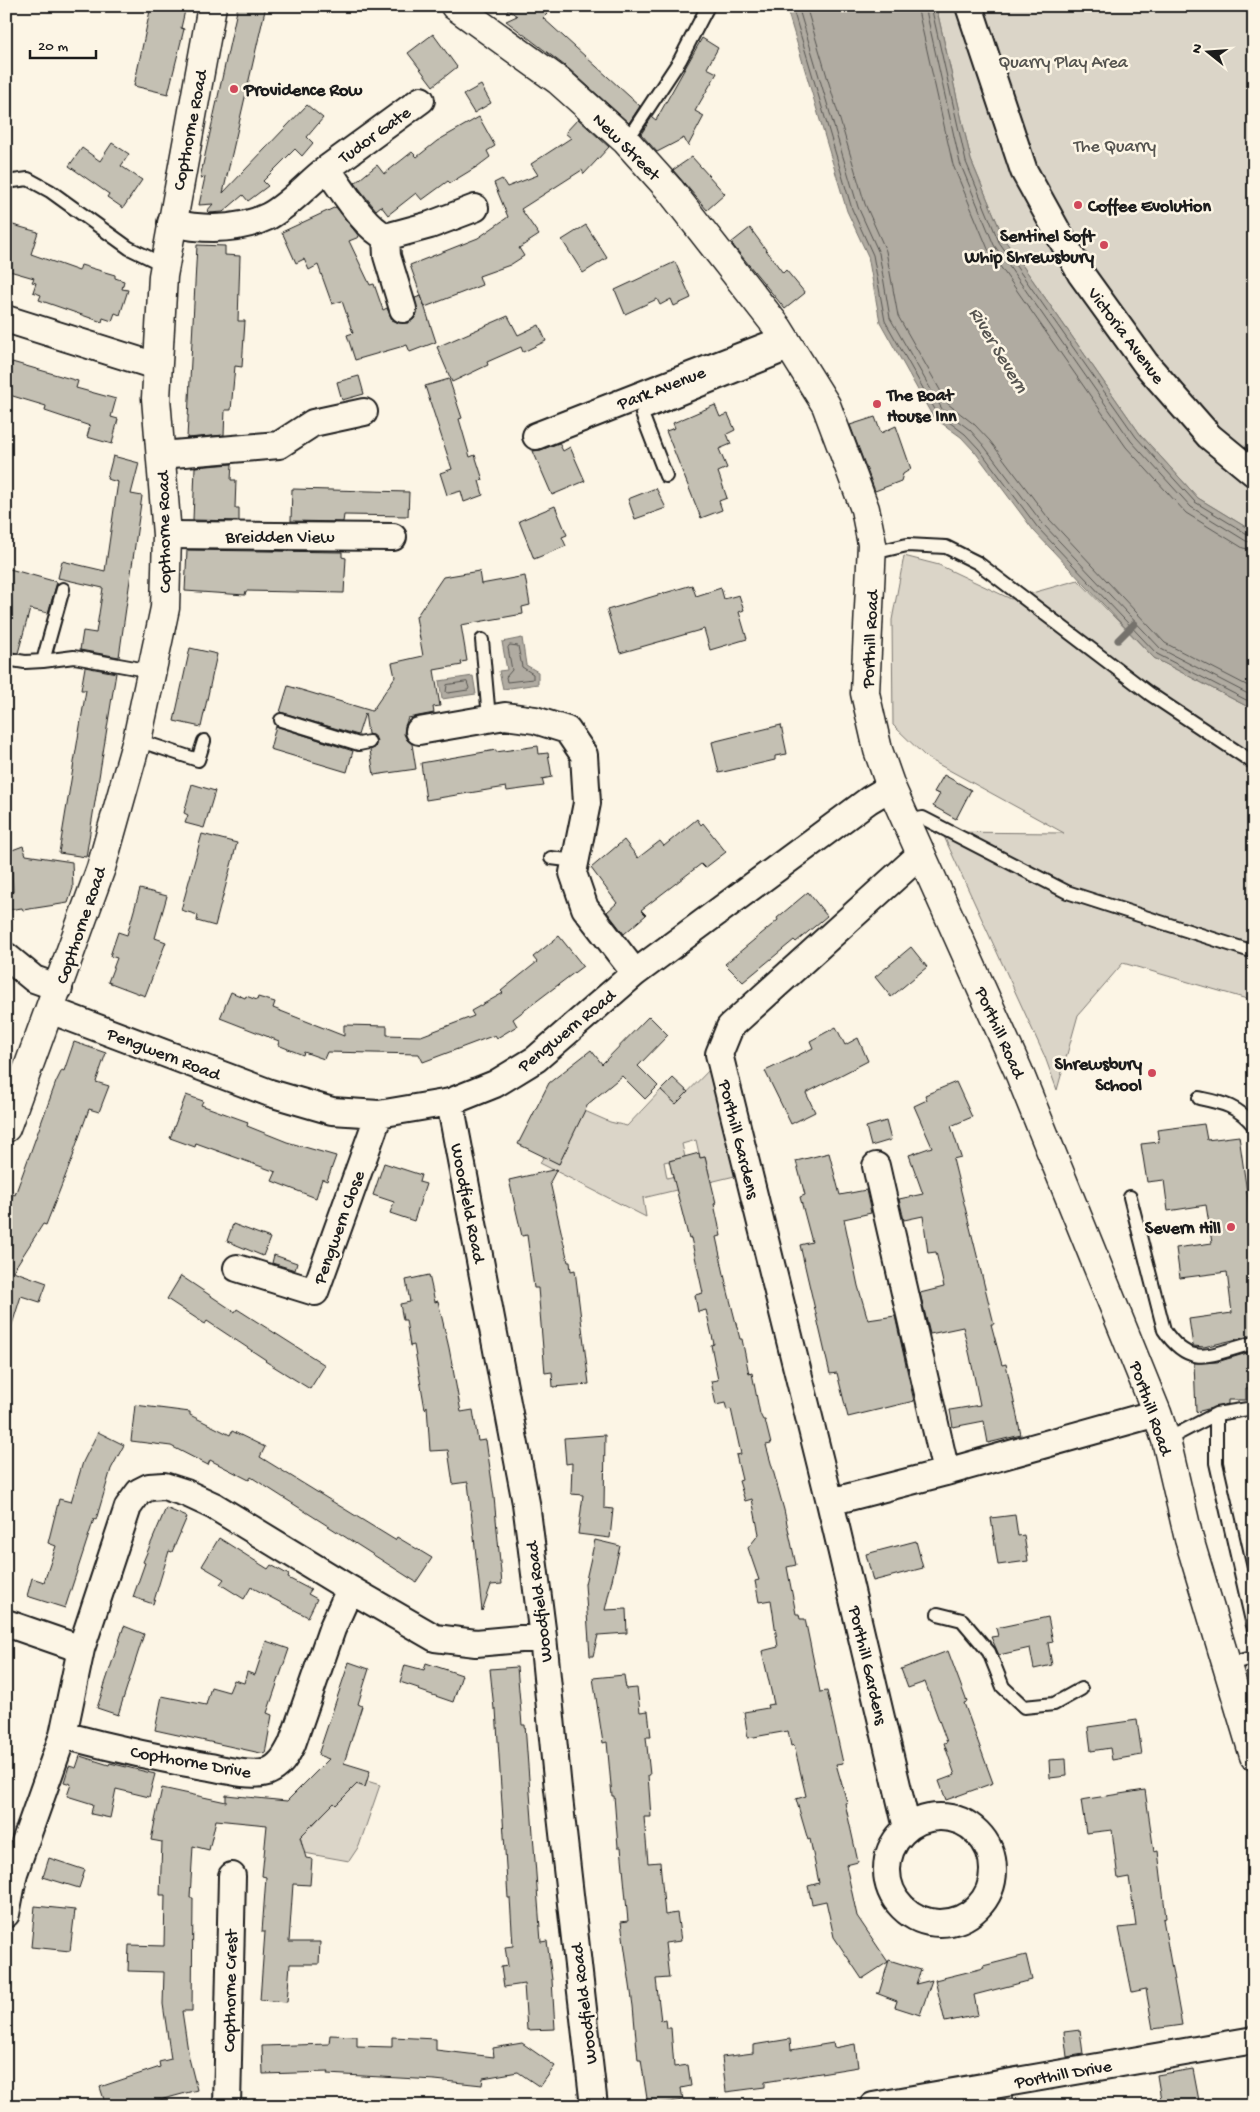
<svg xmlns="http://www.w3.org/2000/svg" width="1260" height="2112" font-family="'Gochi Hand',sans-serif">
	<style>
		.green { fill: #dbd5c8; stroke: #7c7872; fill-rule: evenodd }
		.water { fill: #b0aba1; stroke: #75726c }
		.lines { fill: none; stroke-linecap: round; stroke-linejoin: round }
		.shore { stroke: #575551; stroke-width: 1 }
		.stream { stroke: #75726c; stroke-width: 7 }
		.building { fill: #c4c0b3; stroke: #1c1c1c }
		.lane-casing { stroke: #1c1c1c; stroke-width: 16 }
		.street-casing { stroke: #1c1c1c; stroke-width: 30 }
		.secondary-casing { stroke: #1c1c1c; stroke-width: 31 }
		.lane { stroke: #fcf5e5; stroke-width: 12 }
		.street { stroke: #fcf5e5; stroke-width: 26 }
		.secondary { stroke: #fcf5e5; stroke-width: 28 }
		.poi-dot { fill: #d1495b; stroke: #fcf5e5; stroke-width: 2 }
		.labels { text-anchor: middle; stroke-width: 5; stroke-linejoin: round; paint-order: stroke }
		.park-label { font-size: 18px; fill: #555450; stroke: #fcf5e5 }
		.poi-label { font-size: 18px; font-weight: bold; fill: #1c1c1c; stroke: #fcf5e5; text-anchor: start }
		.street-label { font-size: 18px; fill: #1c1c1c; stroke: #fcf5e5 }
		.water-label { font-size: 19px; font-style: italic; fill: #575551; stroke: #fcf5e5 }
	</style>
	<rect width="100%" height="100%" fill="#fcf5e5"/>
	<filter id="ink" filterUnits="userSpaceOnUse"><feTurbulence type="fractalNoise" baseFrequency=".02" numOctaves="2"/><feDisplacementMap in="SourceGraphic" scale="10" xChannelSelector="R" yChannelSelector="G"/><feConvolveMatrix kernelMatrix="1 2 1 2 8 2 1 2 1" color-interpolation-filters="sRGB"/></filter>
	<g filter="url(#ink)">
		<path class="green" d="M936 6H1254V532L1198 498 1140 434 1004 239 971 160Z
			M904 556 939 565 1011 599 1078 580 1154 658 1254 710V1001L1123 963 1078 1015 1057 1090 1045 1057 942 832 1064 833 927 758 893 725 892 620Z
			M714 1065 739 1175 643 1198 646 1217 540 1163 544 1156 559 1164 569 1143 557 1137 571 1105 610 1122 627 1126 661 1090 676 1104ZM696 1140 700 1158 705 1157 709 1174 688 1179 686 1173 667 1178 664 1162 685 1157 682 1144Z
			M346 1781 365 1787 367 1781 380 1785 359 1846 349 1861 293 1851V1846L302 1844 298 1827 304 1820 311 1827 324 1813 328 1797 336 1805 345 1796Z"/>
		<path class="water" d="M786 6H936L971 160 1004 239 1140 434 1198 498 1254 532V710L1154 658 1034 531 975 452 961 437 933 417 880 322 868 256 847 211Z
			M522 638 526 665 538 672V684L503 689 499 671 507 670 502 642Z
			M473 676 476 694 442 699 439 681Z"/>
		<g class="lines">
			<path class="shore" d="M792 6 852 209 873 255 885 321 937 413 965 434 979 449 1038 528 1157 654 1254 704
				M798 6 858 207 879 253 890 318 942 409 970 430 984 446 1043 524 1161 649 1254 697
				M806 6 865 204 886 251 898 316 948 404 975 425 990 441 1049 519 1165 643 1254 689
				M917 6 953 165 988 249 1126 447 1186 513 1243 548 1254 550
				M925 6 960 163 994 245 1131 441 1191 507 1246 541 1254 543
				M931 6 966 162 999 242 1136 437 1195 502 1249 535 1254 536
				M510 645 518 646 522 667 533 674V679L507 682 506 677 512 670 508 648Z
				M467 682 469 688 468 690 448 693 446 692 447 685Z"/>
			<path class="stream" d="M1118 640 1134 624"/>
		</g>
		<path class="building" d="M151 6H186L181 28 184 29 168 94 134 86Z
			M238 6H266L223 193 307 105 323 118 307 137 313 143 302 156 295 149 263 181 268 186 248 201 243 195 223 212 209 213 207 211 213 204 199 205 205 177 200 178Z
			M503 6H538L547 14 543 18 640 106 629 123 569 69 506 21 517 16Z
			M433 34 457 67 433 86 408 53Z
			M702 38 718 48 707 68 717 73 695 111 704 116 688 146 684 138 657 152 641 134 652 117 656 120Z
			M481 85 491 103 474 113 463 95Z
			M479 117 495 146 487 151 490 157 478 166 450 183 448 181 422 200 416 193 388 215 381 206 376 210 355 183 377 165 384 174 412 152 417 157 437 141Z
			M578 119 609 147 584 174 582 170 521 209 539 235 519 248 524 256 510 265 479 276 482 285 425 307 410 265 478 238 508 217 494 183 502 179 507 187 538 175 531 164 571 138 565 133Z
			M112 143 129 154 121 166 142 180 123 208 107 197 109 194 69 166 82 148 100 161Z
			M692 157 725 194 707 210 673 170Z
			M336 207 357 234 359 237 349 241 370 285 374 284 383 310 387 308 392 320 399 323H408L414 319 417 313 415 298 421 296 436 342 410 352 407 345 355 360 347 335 353 333 342 301 332 304 318 265 309 270 304 259 296 263 282 232Z
			M6 223 38 232 31 254 79 271 81 265 115 275V278L124 281 122 289 128 290 120 315 115 313 112 321 103 318 102 322 39 300 41 295 33 292 36 283 32 282 34 278 6 270Z
			M586 225 607 258 583 273 562 240Z
			M750 228 783 273 786 270 805 293 785 309 731 243Z
			M197 245 225 246V255L240 256 238 321H245L242 367 235 366 231 410H225L224 435 187 438Z
			M675 262 691 298 674 306 671 299 660 305 657 299 625 314 615 290Z
			M508 316 518 335 539 325 546 341 523 352 521 347 487 362 488 365 452 382 437 347Z
			M12 362 78 381 76 388 116 399 111 417 118 419 112 444 87 437 90 426 45 411 46 406 6 394V364L11 365Z
			M359 376 364 394 342 400 337 382Z
			M449 379 462 418 459 419 470 457 475 455 483 480 479 481 483 495 464 502 461 491 447 495 440 473 452 469 425 386Z
			M715 405 720 417 728 414 735 430 727 434 731 444 719 449 727 468 718 472 727 498 719 501 722 510 701 518 666 431 675 428 673 423Z
			M875 417 881 433 896 426 911 469 903 474 901 481 875 491 850 425Z
			M559 443 563 451 570 447 585 481 552 495 533 451 541 450Z
			M113 456 139 463 131 494 142 496 119 657 80 650 83 631 96 633 103 588 58 578 62 561 105 571 118 482 107 479Z
			M232 464 231 480H236L235 508H239V521L193 520 195 467Z
			M656 488 666 508 635 519 628 499Z
			M292 489 409 492 408 516 344 515 343 522 291 521Z
			M555 506 567 535 562 537 566 546 534 559 519 521Z
			M187 550 342 552V557L346 558 344 593 246 591 245 595 185 591Z
			M6 568 57 582 48 613 30 609 18 653 6 651Z
			M479 571 481 584 525 576 530 605 522 607 523 614 461 625 467 661 461 662 462 665 434 670 440 706 433 707 434 713 408 718 405 726 404 734 407 740 412 744 416 769 374 775 370 750 375 748 377 741 375 736 368 734 365 713 358 735 280 712 288 686 372 711 395 677 392 663 423 656 416 617 443 577Z
			M692 585 696 596 721 588 724 599 739 595 744 610 739 612 747 639 710 650 704 629 620 653 607 610Z
			M190 648 217 654 201 727 174 721Z
			M85 667 116 673 86 857 59 853 86 690H81Z
			M781 725 787 754 775 756V760L719 773 712 742Z
			M276 726 353 751 347 772 270 749Z
			M538 746 539 754 548 753 552 777 542 779 544 786 507 791 506 787 426 800 421 763 496 750V752Z
			M944 775 971 790 956 819 933 806 940 794 934 792Z
			M192 784 215 791 204 828 185 823 188 815 184 813Z
			M697 819 701 825 703 823 726 852 705 868 701 864 641 910 646 915 624 934 607 912 617 903 591 868 624 840 638 858 660 841 664 846Z
			M202 834 237 843 215 926 197 921 198 915 181 910Z
			M23 846 26 855 72 862 73 888 68 903 23 910 22 908 8 910 6 893 13 892 12 868 7 852Z
			M140 889 167 896 155 938 166 942 145 996 108 982 117 958 110 956 118 932 127 935Z
			M808 892 827 916 796 942 794 940 743 982 725 964 778 920 777 918Z
			M559 936 583 966 513 1019 517 1026 497 1038 495 1035 423 1062 419 1054 327 1052 324 1059 304 1052 303 1055 278 1045 279 1041 220 1018 231 992 245 998 246 996 257 1000 258 997 275 1002 273 1008 344 1036V1025L387 1026V1035L421 1036 474 1016 471 1011 503 993 501 991 537 962 533 957Z
			M911 947 927 967 891 997 875 977Z
			M649 1016 668 1035 638 1066 658 1086 645 1099 622 1076 588 1104 559 1164 518 1144 549 1083 591 1050 602 1064Z
			M836 1027 845 1045 858 1038 868 1061 806 1093 815 1112 791 1124 765 1071 813 1048 810 1041Z
			M74 1042 106 1053 96 1082 109 1086 99 1112 89 1109 73 1154H74L46 1225 43 1224 13 1271 47 1283 40 1302 21 1296 10 1331 6 1330V1213L13 1194 15 1195 56 1082 62 1070 64 1071Z
			M673 1078 688 1092 676 1104 661 1090Z
			M956 1082 972 1117 951 1126 961 1157 953 1159 994 1324H991L1002 1365 1006 1364 1021 1435 988 1443 984 1421 953 1427 950 1410 980 1405 970 1356 963 1327 930 1334 920 1293 944 1287 936 1252 928 1253 923 1216 904 1220 899 1199 923 1194 909 1155 932 1147 914 1106 927 1100 925 1095Z
			M186 1095 203 1101 201 1105 248 1122 247 1126 287 1142 336 1156 327 1181 322 1179 316 1198 272 1181 276 1172 196 1143 195 1147 170 1138Z
			M886 1121 891 1140 871 1146 866 1127Z
			M1204 1124 1207 1140 1239 1136 1254 1242V1335L1204 1347 1193 1346 1189 1319 1232 1313 1227 1272 1180 1278 1176 1248 1212 1243 1206 1205 1168 1211 1164 1180 1147 1182 1141 1144 1159 1142 1157 1130Z
			M699 1153 700 1158 705 1157 716 1203 714 1204 721 1236 716 1237 727 1288 740 1339H742L749 1374 752 1373 760 1414 763 1420H765L771 1444 766 1445 784 1510 796 1565 787 1567 796 1614H799L800 1619H805L820 1692 827 1691 843 1763 836 1764 847 1802 845 1803 858 1862 846 1865 857 1916 888 1962 862 1979 834 1937 826 1901 812 1904 808 1886 819 1883 810 1839 808 1840 796 1799 806 1796 794 1745 791 1746 788 1731 748 1738 744 1712 768 1708 767 1705 774 1704 762 1651 778 1647 771 1600 759 1602 755 1581 759 1580 748 1548 759 1534 752 1499 745 1501 739 1481 742 1480 736 1455 741 1454 731 1409 727 1410 725 1403 716 1405 711 1381 718 1380 711 1345 714 1344 706 1310 698 1312 695 1295 703 1293 691 1238 689 1239 669 1161Z
			M829 1153 840 1195 866 1190 871 1213 844 1219 858 1286 868 1320 895 1316 914 1401 848 1417 837 1373 830 1374 800 1245 812 1242 800 1197 805 1195 796 1161Z
			M384 1163 421 1175 419 1182 426 1184 414 1221 390 1213 394 1202 373 1195Z
			M557 1169 550 1182 568 1262H570L571 1271 575 1270 589 1384 553 1387 552 1372 545 1373 538 1288H534L527 1235 522 1236 509 1180Z
			M233 1224 270 1238 263 1256 227 1241Z
			M274 1255 297 1263 295 1270 272 1263Z
			M429 1275 435 1302 438 1301 449 1348 461 1412 473 1410 478 1441 486 1440 494 1497 502 1584 491 1585 482 1611 468 1482 453 1484 448 1450 430 1451 427 1406 425 1409 414 1345 410 1346 406 1320H403L400 1304 410 1302 406 1280Z
			M181 1276 235 1312 237 1309 325 1365 310 1389 265 1361 266 1360 207 1321 205 1324 167 1299Z
			M1254 1351V1388L1246 1389V1400H1228V1404L1196 1412 1194 1363 1217 1362Z
			M135 1405 190 1412V1415L230 1435 232 1431 265 1447 260 1457 395 1540 397 1537 432 1558 416 1582 251 1477 249 1480 210 1460 208 1465 171 1446 131 1441Z
			M98 1432 124 1445 111 1469 96 1520 94 1519 65 1608 27 1596 32 1578 44 1582 56 1546 48 1543 59 1499 71 1502 83 1462Z
			M605 1435 604 1508 613 1509 610 1538 578 1534 583 1495 571 1494 572 1463 566 1464 564 1438Z
			M166 1508 187 1517 172 1552 169 1551 153 1604 133 1597 145 1563 143 1562Z
			M1015 1515 1018 1536 1024 1535 1028 1561 998 1565 991 1518Z
			M219 1538 268 1569 271 1565 289 1575 288 1578 311 1590 308 1594 317 1599 308 1617 251 1587 244 1599 220 1584 224 1579 202 1566Z
			M595 1540 620 1546 605 1610 626 1609 627 1633 598 1635 593 1656H590L585 1584Z
			M916 1541 923 1568 873 1581 866 1554Z
			M1048 1617 1053 1642 1048 1643 1052 1665 1034 1669 1030 1648 999 1655 991 1637 998 1636 996 1628Z
			M124 1626 144 1634 118 1715 97 1708Z
			M266 1641 289 1649 267 1713 272 1715 265 1754 155 1730 162 1696 206 1705 211 1687 229 1692 234 1680 244 1683 247 1672 255 1675Z
			M948 1651 967 1702 964 1703 993 1783 946 1800 939 1781 955 1775 944 1743 947 1742 925 1682 908 1688 901 1669Z
			M349 1662 369 1669 358 1704 362 1706 344 1763 370 1771 365 1787 357 1784 336 1805 334 1803 300 1837 306 1858 312 1859 310 1885 293 1884 289 1942H320L319 1964H290L287 2002 260 2000 265 1932H262L266 1877 262 1876 267 1825 216 1820 209 1850 193 1846 190 1898H193L192 2011H182L189 2058 197 2090 138 2106H106L100 2087 160 2067 159 2062 171 2059 163 2004 164 1972 128 1971 129 1945 164 1946 165 1895H160L162 1842 151 1840 162 1788 226 1802V1795L287 1801 329 1759 318 1755Z
			M426 1663 462 1675 453 1702 418 1690V1688L400 1682 405 1665 424 1670Z
			M517 1667 522 1725H525L541 1942 547 1941 552 1980 555 2029 527 2030 524 1984 504 1987 501 1967 508 1966 505 1947 513 1946 510 1898H508L496 1709H494L490 1669Z
			M624 1675 626 1689 637 1688 640 1712 648 1711 651 1737H646L650 1775H648L651 1817H644L648 1863 660 1862 665 1915 677 1913 681 1941 665 1943 669 1978 656 1979 661 2021 666 2020 667 2028H671L674 2067 688 2065 691 2086 681 2088 683 2100 648 2105 641 2060H638L633 2006 621 1922 628 1921 621 1847H618L614 1796H612L607 1742 603 1743 593 1678Z
			M1137 1720 1142 1755 1112 1760 1110 1748 1091 1751 1088 1727Z
			M80 1756 109 1765 110 1763 155 1774 149 1797 116 1789 110 1818 91 1814 93 1804 67 1796 71 1784 64 1782 69 1766 76 1768Z
			M1066 1759 1067 1776 1050 1778 1049 1760Z
			M1145 1790 1154 1852 1158 1851 1166 1918 1163 1919 1182 2025 1153 2029 1146 1989 1132 1992 1119 1928 1136 1926 1129 1877 1118 1879 1112 1830 1086 1833 1081 1800Z
			M49 1858 85 1870 79 1888 43 1877Z
			M35 1906 75 1910 70 1951 31 1947Z
			M1026 1955 1032 1980 974 1995 978 2015 945 2022 935 1980 984 1968 983 1966Z
			M889 1960 921 1970 916 1984 932 1980 920 2015 895 2007 897 2001 876 1993H879Z
			M1080 2030 1083 2054 1067 2057 1064 2032Z
			M330 2035 357 2036V2046L392 2047V2037L436 2039V2050L494 2057 493 2048 522 2043 555 2066 540 2087 518 2072 483 2078 482 2085 435 2080 327 2074 328 2072 263 2074 262 2046 329 2044Z
			M790 2039 791 2050 833 2043 834 2048 855 2044 858 2067 765 2082V2087L726 2092 722 2057 753 2053V2045Z
			M1193 2069 1200 2106H1162L1157 2075Z"/>
		<g class="lines">
			<defs>
				<path id="lane" d="M625 140 633 131 680 60 708 6
					M6 182 28 179 50 191 129 248 164 265
					M666 476 642 414 794 352
					M873 553 907 545 946 547 978 563 1150 694 1254 763
					M482 640 489 718
					M6 659 25 662 43 661 74 657 152 671
					M43 661 63 589
					M281 720 359 744 369 742
					M137 740 198 760 204 741
					M907 821 923 818 1067 892 1254 952
					M551 858 575 861
					M1199 1098C1223 1103 1238 1106 1254 1126
					M1130 1197 1164 1330C1192 1372 1214 1352 1254 1343
					M1216 1414V1463L1254 1630
					M1166 1440 1216 1414 1254 1408
					M938 1614 962 1620 989 1652 1003 1687 1024 1707 1054 1704 1081 1689
					M1227 1665 1254 1657"/>
				<path id="street" d="M969 6 1024 171 1081 274 1146 364 1209 436 1254 473
					M327 169C343 190 363 226 386 237L430 225 475 208
					M171 223C203 230 238 231 269 216 291 204 308 183 328 168 359 145 390 123 421 100
					M386 237 387 256 403 309
					M6 319 156 366
					M536 436 785 339
					M161 455 279 445 313 423 364 412
					M167 535 393 537
					M419 731 505 716 535 720 567 730 584 755 587 803 573 873 585 908 635 973
					M921 854 730 1027 719 1054 830 1502 946 1472 1157 1413
					M6 956 34 979 59 988
					M50 1010 270 1093 332 1111 379 1114 450 1102 495 1084 536 1059 635 973 869 800 891 787
					M450 1102 526 1503 543 1637 558 1789 594 2106
					M876 1166 946 1472
					M237 1268 315 1292 379 1114
					M830 1502 907 1828
					M6 1623 81 1649
					M63 1735C112 1748 161 1759 210 1767 225 1770 252 1777 267 1772 280 1767 286 1756 292 1744L332 1629 350 1589
					M887 1870a53 53 0 1 1 106 0a53 53 0 1 1-106 0Z
					M6 1914 14 1873 63 1735 81 1649 128 1507 139 1492 149 1487 164 1486 186 1493 214 1506 350 1589 435 1638 476 1643 543 1637
					M227 2106 232 1876
					M873 2106 1254 2040"/>
				<path id="secondary" d="M455 6 559 81 625 140 670 190 778 328 826 405 865 509 872 544 865 693 878 750 891 787 1018 1070 1157 1413 1166 1440 1189 1539 1254 1756
					M6 1128 101 868 137 740 165 608 167 535 156 398 163 276 212 6"/>
			</defs>
			<use href="#lane" class="lane-casing"/>
			<use href="#street" class="street-casing"/>
			<use href="#secondary" class="secondary-casing"/>
			<use href="#lane" class="lane"/>
			<use href="#street" class="street"/>
			<use href="#secondary" class="secondary"/>
		</g>
	</g>
	<g class="poi-dot">
		<circle cx="234" cy="89" r="5"/>
		<circle cx="1078" cy="205" r="5"/>
		<circle cx="1104" cy="245" r="5"/>
		<circle cx="877" cy="404" r="5"/>
		<circle cx="1152" cy="1073" r="5"/>
		<circle cx="1231" cy="1227" r="5"/>
	</g>
	<g class="labels">
		<g class="park-label">
			<text x="1063" y="67">Quarry Play Area</text>
			<text x="1115" y="151">The Quarry</text>
		</g>
		<g class="poi-label">
			<text x="244" y="95">Providence Row</text>
			<text x="1088" y="211">Coffee Evolution</text>
			<text x="1094" y="241" text-anchor="end">Sentinel Soft<tspan x="1094" dy="21">Whip Shrewsbury</tspan></text>
			<text x="887" y="400">The Boat<tspan x="887" dy="21">House Inn</tspan></text>
			<text x="1142" y="1069" text-anchor="end">Shrewsbury<tspan x="1142" dy="21">School</tspan></text>
			<text x="1221" y="1233" text-anchor="end">Severn Hill</text>
		</g>
		<g class="street-label">
			<text transform="translate(189 130) rotate(-79)" y="6">Copthorne Road</text>
			<text transform="translate(374 134) rotate(-36)" y="6">Tudor Gate</text>
			<text transform="translate(627 146) rotate(45)" y="6">New Street</text>
			<text transform="translate(1127 335) rotate(53)" y="6">Victoria Avenue</text>
			<text transform="translate(661 387) rotate(-21)" y="6">Park Avenue</text>
			<text transform="translate(163 532) rotate(-91)" y="6">Copthorne Road</text>
			<text x="280" y="542">Breidden View</text>
			<text transform="translate(869 639) rotate(-87)" y="6">Porthill Road</text>
			<text transform="translate(80 925) rotate(-71)" y="6">Copthorne Road</text>
			<text transform="translate(566 1030) rotate(-39)" y="6">Pengwern Road</text>
			<text transform="translate(1001 1032) rotate(66)" y="6">Porthill Road</text>
			<text transform="translate(164 1053) rotate(21)" y="6">Pengwern Road</text>
			<text transform="translate(740 1139) rotate(76)" y="6">Porthill Gardens</text>
			<text transform="translate(469 1203) rotate(79)" y="6">Woodfield Road</text>
			<text transform="translate(338 1227) rotate(-70)" y="6">Pengwern Close</text>
			<text transform="translate(1152 1408) rotate(71)" y="6">Porthill Road</text>
			<text transform="translate(538 1602) rotate(-97)" y="6">Woodfield Road</text>
			<text transform="translate(869 1665) rotate(77)" y="6">Porthill Gardens</text>
			<text transform="translate(191 1761) rotate(10)" y="6">Copthorne Drive</text>
			<text transform="translate(229 1991) rotate(-89)" y="6">Copthorne Crest</text>
			<text transform="translate(583 2004) rotate(-97)" y="6">Woodfield Road</text>
			<text transform="translate(1063 2073) rotate(-10)" y="6">Porthill Drive</text>
		</g>
		<g class="water-label">
			<text transform="translate(1000 349) rotate(59)" y="7">River Severn</text>
		</g>
	</g>
	<rect width="1260" height="2112" fill="none" stroke="#fcf5e5" stroke-width="25"/>
	<rect x="12" y="12" width="1235" height="2087" fill="none" stroke="#1c1c1c" stroke-width="2" filter="url(#ink)"/>
	<g transform="translate(1208 52) rotate(287)" stroke="#fcf5e5" stroke-width="4" paint-order="stroke">
	<path d="M0-4L9 19L0 12L-9 19Z" fill="#1c1c1c"/>
	<text y="-8" font-size="14" font-weight="bold" text-anchor="middle" fill="#1c1c1c">N</text>
	</g>
	<path d="M30 50v8h66v-8" fill="none" stroke="#1c1c1c" stroke-width="2.5"/>
	<text x="38" y="50" font-size="15" fill="#1c1c1c" stroke="#fcf5e5" stroke-width="4" paint-order="stroke">20 m</text>
</svg>
